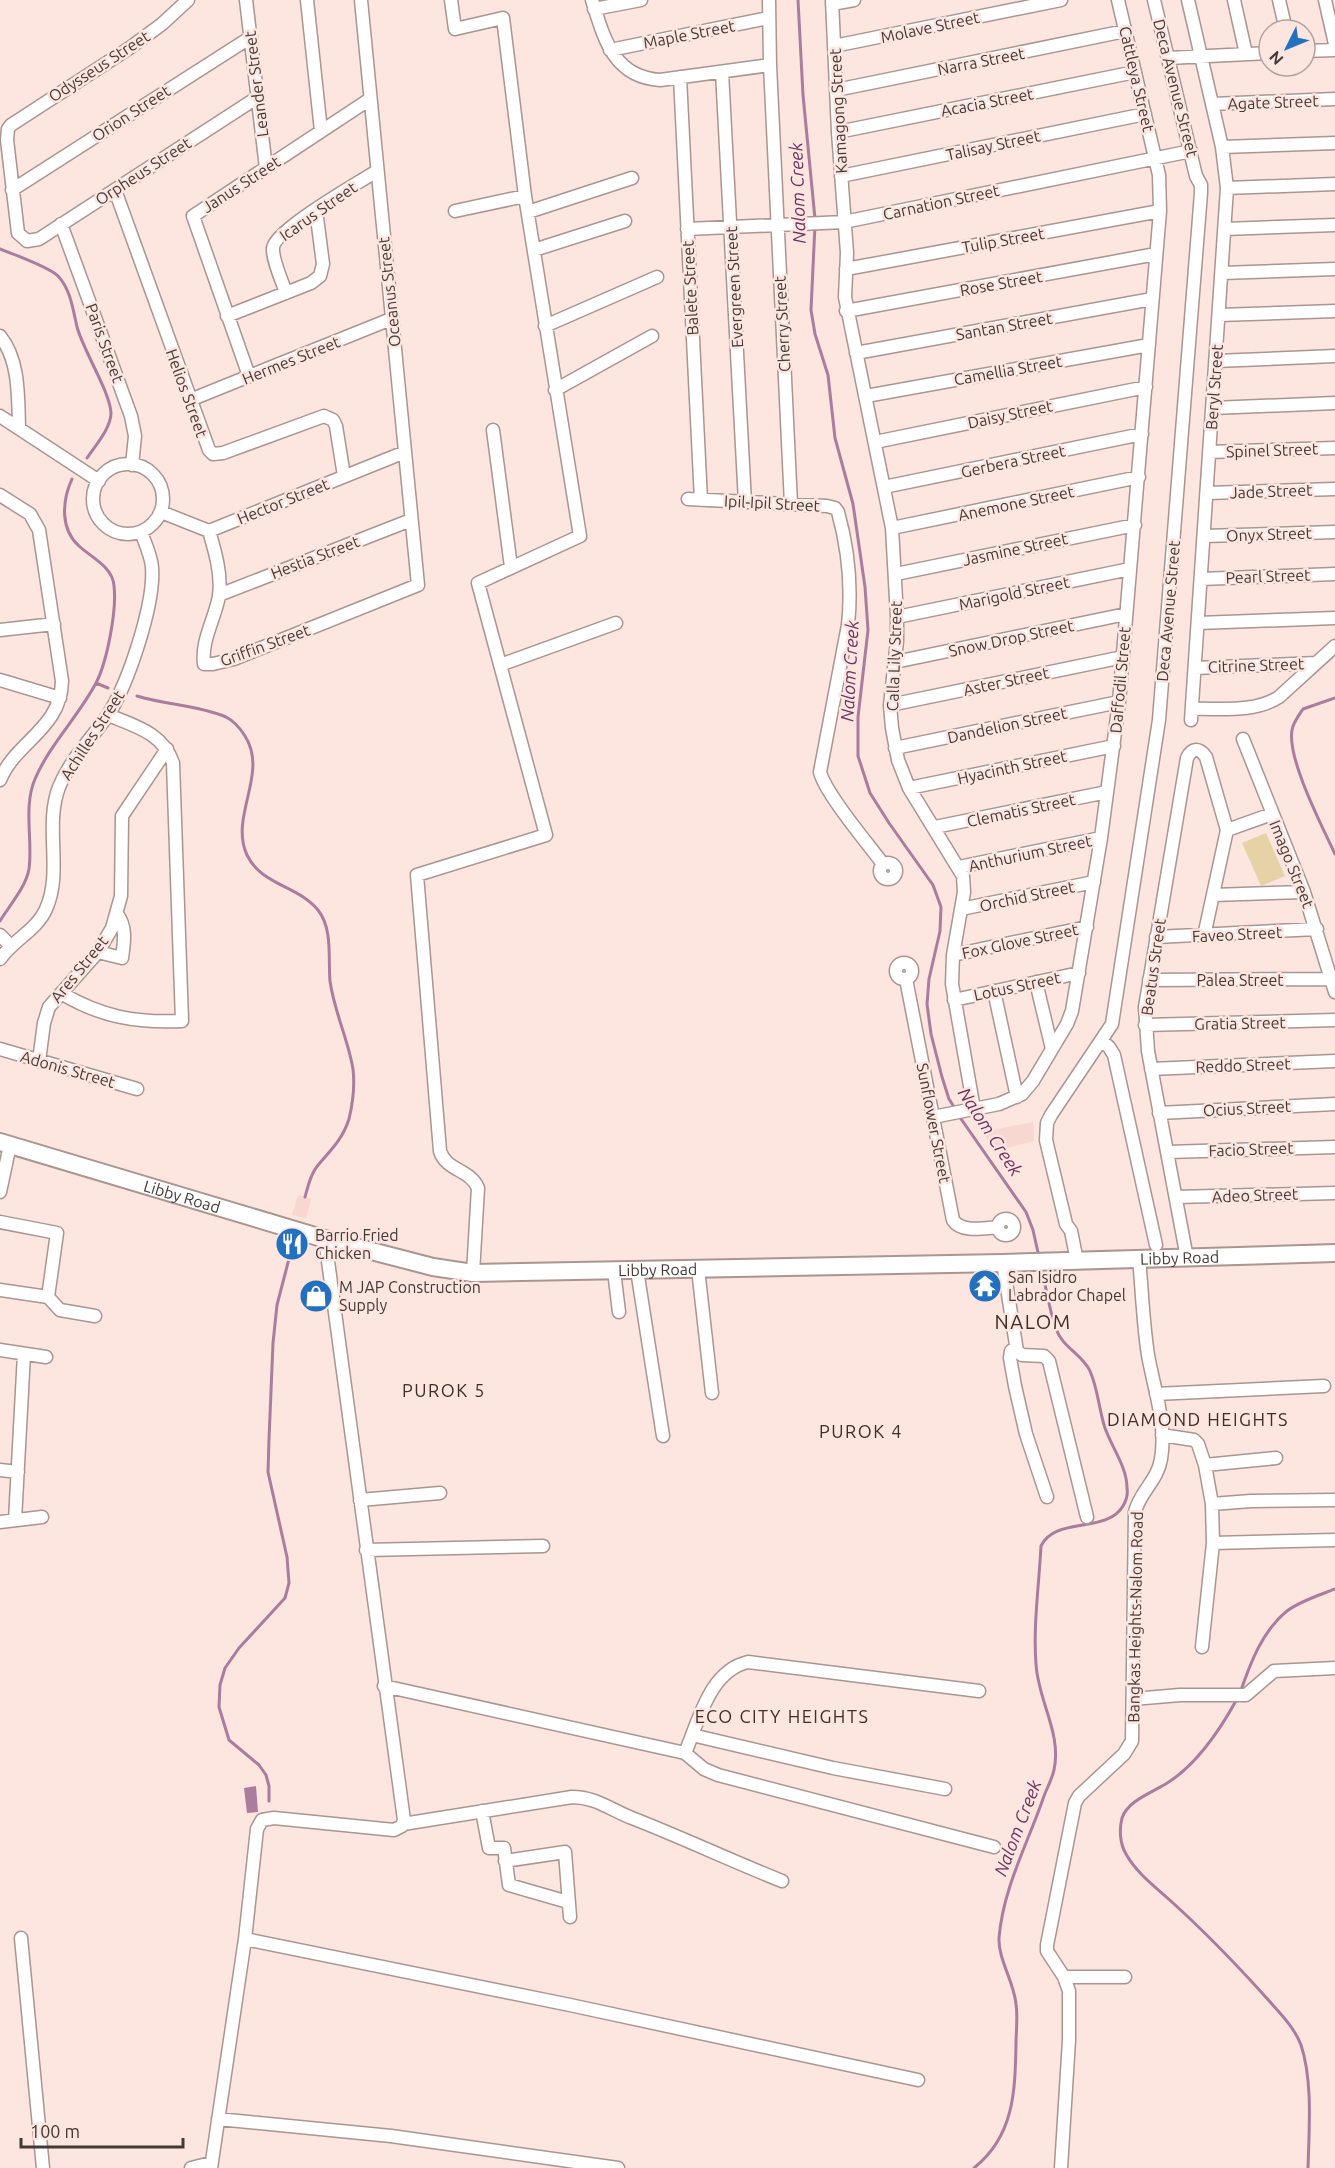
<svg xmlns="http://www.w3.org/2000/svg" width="1335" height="2168" font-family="Ubuntu,sans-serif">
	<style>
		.built { fill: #f7d7d0 }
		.green { fill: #e5d3a7 }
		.water { fill: #aa7c9d }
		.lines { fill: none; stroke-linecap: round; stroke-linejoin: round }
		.stream { stroke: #aa7c9d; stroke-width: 3 }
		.minor-casing { stroke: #aa9590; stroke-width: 15 }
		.major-casing { stroke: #aa9590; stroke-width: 20 }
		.minor { stroke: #fff; stroke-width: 12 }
		.major { stroke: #fff; stroke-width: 16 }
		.labels { text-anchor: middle; stroke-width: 5; stroke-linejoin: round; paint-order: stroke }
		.street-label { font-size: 16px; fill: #433a38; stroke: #fde5e0 }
		.poi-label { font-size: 16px; fill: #433a38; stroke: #fde5e0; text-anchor: start }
		.water-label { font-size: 18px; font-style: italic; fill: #6d3360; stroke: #fde5e0 }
		.neighbourhood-label { font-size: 18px; letter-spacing: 1.5px; fill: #3f2d2a; stroke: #fde5e0 }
		.quarter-label { font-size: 20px; letter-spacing: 1.5px; fill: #3f2d2a; stroke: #fde5e0 }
	</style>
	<rect width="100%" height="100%" fill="#fde5e0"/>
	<path class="built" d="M984 1114 988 1131 1033 1122 1034 1141 996 1151 971 1117Z
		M298 1195 311 1199 306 1218 292 1215Z"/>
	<path class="green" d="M1266 833 1285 876 1261 886 1242 843Z"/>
	<path class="water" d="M256 1786 258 1812 247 1813 244 1788Z"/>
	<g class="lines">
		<path class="stream" d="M798 0 803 95 815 219
			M815 225 811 310 815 334 828 375 835 438 853 504 865 587 868 630 858 717V756L870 793 889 823 933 885 941 907 940 931 929 979 927 1004 931 1034 942 1077 949 1099 956 1110
			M0 249C13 254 49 267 58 276 71 290 73 310 77 327 84 352 110 392 111 413 111 428 95 446 87 458
			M96 683 108 688
			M137 696C166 705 198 705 226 717 234 721 240 728 245 736 269 774 229 816 247 855 261 885 299 886 318 910 333 929 328 958 330 981 334 1011 348 1039 353 1069 355 1086 353 1102 349 1119 343 1138 332 1149 319 1164 311 1173 308 1186 305 1197
			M1335 698 1303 709C1299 715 1293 723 1292 730 1287 759 1322 826 1335 854
			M0 921C9 906 26 887 29 869 33 841 23 807 35 779 50 744 78 717 96 683 107 662 117 610 114 586 113 567 92 558 79 546 60 529 62 501 72 479
			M959 1116 1026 1212 1033 1230 1039 1257
			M1240 1693C1250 1664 1262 1631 1287 1611 1300 1601 1320 1595 1335 1589
			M1237 1699C1220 1730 1195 1767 1164 1785 1150 1793 1127 1802 1122 1818 1119 1830 1120 1844 1126 1854 1137 1874 1157 1888 1173 1903 1205 1932 1234 1962 1263 1994 1276 2009 1294 2026 1301 2045 1313 2081 1309 2130 1308 2168
			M269 1801V1786L266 1775 259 1765 229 1740 219 1707 220 1685 225 1668 239 1648 285 1598 289 1583 287 1557 268 1472 269 1439 273 1343 277 1305 291 1251
			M974 2168C1014 2136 1015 2092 1016 2045 1016 2031 1018 2017 1016 2004 1014 1982 998 1959 999 1938 1003 1888 1028 1843 1044 1796 1047 1788 1052 1779 1054 1770 1062 1733 1038 1701 1036 1664 1033 1626 1039 1585 1041 1546 1055 1516 1107 1534 1123 1506 1126 1501 1128 1494 1127 1488 1127 1467 1112 1448 1105 1428 1099 1410 1098 1389 1090 1371 1082 1354 1063 1348 1056 1329 1049 1309 1046 1287 1041 1266"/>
		<defs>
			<path id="minor" d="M188 0 162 24 131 47 11 125 8 129 7 140 18 233 27 241 39 239 258 97
				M246 0 266 168
				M307 0 321 131
				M451 0 455 29 503 18 525 196 580 536 478 583 546 835 417 875 440 1151C446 1171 470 1169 478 1188L473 1273
				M592 0C604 38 613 77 660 80L770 65
				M769 0 770 65 791 504
				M832 0 838 132 847 253 845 297 892 528 897 617V641L890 705 892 728 898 760 909 788 963 876 964 892 953 955 952 984 974 1109
				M1188 0 1222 147 1227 188 1191 720
				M1234 0 1246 54
				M1279 0 1286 30
				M1325 0 1335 44
				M832 4 854 0
				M594 9 641 0
				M834 46 1061 0
				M610 50 768 18
				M1305 51 1335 50
				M1168 58 1269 53
				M722 72 745 502
				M680 77 701 500
				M836 90 1125 31
				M1212 104 1335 99
				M838 132 1135 72
				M1222 147 1335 143
				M841 176 1145 114
				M1227 188 1335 184
				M12 190 251 37
				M115 190 209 450 213 454 223 453 324 416 333 420 336 426 344 476
				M455 211 525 196
				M528 212 632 178
				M61 224 131 416 135 436 132 465
				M687 229 844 222 1191 151
				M1225 229 1335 225
				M534 250 625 221
				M846 269 1160 211
				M1222 273 1335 269
				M286 293C282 281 272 259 273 248 274 231 359 182 377 171
				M846 311 1156 254
				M1219 315 1335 311
				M227 316 311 283 320 276 323 264 316 210
				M545 326 657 277
				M0 336C20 361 18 398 19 428
				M856 353 1152 299
				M1216 361 1335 356
				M249 376 193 216 370 99
				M555 390 652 336
				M866 396 1149 345
				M190 400 391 319
				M1213 408 1335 403
				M0 416 99 481
				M493 430 511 567
				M875 442 1146 387
				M1209 452 1335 448
				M93 499a35 35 0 1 1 70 0a35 35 0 1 1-70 0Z
				M884 487 1142 434
				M1207 493 1335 489
				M0 495 30 514 39 530 62 681C61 729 16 741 0 780
				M688 499 827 506 835 508 838 512C848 548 852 587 848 625L820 772C825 793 869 845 883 864
				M161 512 209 531 405 452
				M892 528 1139 477
				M209 531C215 551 222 575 219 596 215 619 201 640 204 664H213L234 659 418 585 361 0
				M1204 536 1335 532
				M896 574 1135 525
				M1201 579 1335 574
				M219 595 411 520
				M897 617 1130 569
				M1198 623 1335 618
				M0 630 54 624
				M895 662 1126 614
				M500 665 616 623
				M1195 668 1316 663
				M0 680 60 698
				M890 705 1123 657
				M1192 709C1220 708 1254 713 1279 697L1335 646
				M1243 739 1304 892 1335 992
				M895 748 1119 702
				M909 788 1114 746
				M935 827 1107 792
				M1227 830 1272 814
				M880 871a8 8 0 1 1 16 0a8 8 0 1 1-16 0Z
				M959 867 1101 838
				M1213 895 1304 892
				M961 909 1094 882
				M0 935 11 946
				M1156 937 1317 929
				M98 952 122 958C124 943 127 927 117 914
				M953 955 1087 927
				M0 959C13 940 37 930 46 909 63 872 44 826 59 787 70 760 92 738 108 715 128 684 155 604 152 567 151 555 145 543 141 532
				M896 971a8 8 0 1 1 16 0a8 8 0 1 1-16 0Z
				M906 979 953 1220C961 1233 984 1228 998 1227
				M1149 980 1331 979
				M1036 982 1052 1049
				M994 991 1017 1097
				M61 993C101 1017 136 1023 182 1021L173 763C163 733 135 726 108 715
				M954 1000 1079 973
				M1145 1025 1335 1020
				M1102 1041 1109 1047 1114 1055 1156 1245
				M0 1049 137 1089
				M39 1061 44 1023 49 1007 98 952 112 928 121 896 122 816 167 749
				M1151 1069 1335 1061
				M1159 1113 1335 1104
				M933 1117 999 1104 1022 1094 1033 1081 1067 1024 1072 1011 1101 838 1119 702 1160 211 1159 175 1118 0
				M1167 1152 1335 1147
				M0 1192 10 1145
				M1176 1197 1335 1193
				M998 1227a8 8 0 1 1 16 0a8 8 0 1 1-16 0Z
				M0 1222 57 1233 48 1297
				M1187 1258 1148 1051 1145 1007 1187 758C1192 748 1199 747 1206 757L1227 830 1204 936
				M1077 1261 1071 1231 1066 1224 1046 1140 1047 1123 1051 1115 1112 1024 1159 720 1201 193V185L1196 176 1154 0
				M1003 1263 1017 1351 1022 1355 1044 1356 1049 1361 1087 1517
				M698 1269 712 1393
				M637 1270 663 1436
				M614 1271 619 1312
				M0 1290 48 1297
				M48 1297 60 1310 95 1316
				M1016 1347 1011 1351 1010 1358 1015 1386 1026 1434 1047 1497
				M0 1350 46 1357
				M1156 1394 1324 1386
				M1162 1435 1194 1440 1198 1444 1205 1465 1212 1504 1213 1543 1202 1647
				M1205 1465 1276 1458
				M0 1470 18 1472
				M360 1500 440 1493
				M1212 1504 1251 1501 1335 1500
				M15 1520 24 1354
				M0 1522 42 1517
				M1213 1543 1335 1540
				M366 1550 543 1546
				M384 1686 685 1753 704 1769 718 1775 994 1847
				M1133 1699 1180 1695H1246L1274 1671 1335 1668
				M692 1735 833 1768 945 1789
				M685 1753C699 1721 709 1671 748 1662L979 1691
				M482 1811 489 1848H504L509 1885 568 1902
				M403 1824 572 1797C596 1797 611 1810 632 1818 683 1838 732 1861 782 1881
				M505 1861 565 1852 570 1917
				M21 1938 43 2168
				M245 1939 570 2005 918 2080
				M1064 1977H1125
				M218 2119 391 2136 618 2168
				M191 2168 211 2163
				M211 2168 245 1939 257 1829 262 1820 274 1818 394 1830 402 1826 404 1820 325 1239
				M1061 2168 1069 2040V1991L1064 1977 1047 1951V1945L1075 1803 1079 1796 1124 1754 1132 1741 1135 1512C1139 1493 1158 1480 1161 1459 1167 1424 1154 1389 1148 1355 1143 1323 1142 1290 1139 1258"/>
			<g id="major">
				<path id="s1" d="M0 1142 325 1239 433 1267 473 1273 1003 1263 1335 1253"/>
			</g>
		</defs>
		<use href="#minor" class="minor-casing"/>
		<use href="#major" class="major-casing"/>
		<use href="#minor" class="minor"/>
		<use href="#major" class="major"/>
	</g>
	<defs>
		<symbol id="restaurant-disc" viewBox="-11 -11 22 22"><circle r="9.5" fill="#2270bf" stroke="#fde5e0"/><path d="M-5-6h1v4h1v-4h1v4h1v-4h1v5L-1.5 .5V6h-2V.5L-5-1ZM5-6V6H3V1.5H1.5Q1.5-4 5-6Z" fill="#fff"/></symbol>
		<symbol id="temple-disc" viewBox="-11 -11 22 22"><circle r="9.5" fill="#2270bf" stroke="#fde5e0"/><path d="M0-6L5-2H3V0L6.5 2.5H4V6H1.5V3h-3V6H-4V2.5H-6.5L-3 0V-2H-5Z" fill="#fff"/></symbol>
		<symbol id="shop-disc" viewBox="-11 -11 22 22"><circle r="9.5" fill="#2270bf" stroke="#fde5e0"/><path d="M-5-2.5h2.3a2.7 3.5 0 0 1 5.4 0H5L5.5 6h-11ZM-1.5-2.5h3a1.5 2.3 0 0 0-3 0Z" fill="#fff"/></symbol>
	</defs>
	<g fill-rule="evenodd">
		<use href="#restaurant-disc" x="273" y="1225" width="38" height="38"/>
		<use href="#temple-disc" x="966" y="1267" width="38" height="38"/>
		<use href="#shop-disc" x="297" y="1277" width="38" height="38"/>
	</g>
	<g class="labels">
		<g class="street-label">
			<text transform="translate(930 27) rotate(-12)" y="6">Molave Street</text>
			<text transform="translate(689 34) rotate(-11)" y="6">Maple Street</text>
			<text transform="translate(981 61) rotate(-11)" y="6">Narra Street</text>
			<text transform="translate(99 66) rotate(-33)" y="6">Odysseus Street</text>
			<text transform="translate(1137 79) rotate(77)" y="6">Cattleya Street</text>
			<text transform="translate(256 84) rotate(-97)" y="6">Leander Street</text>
			<text transform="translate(1176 88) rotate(76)" y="6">Deca Avenue Street</text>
			<text transform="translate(987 102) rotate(-11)" y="6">Acacia Street</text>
			<text transform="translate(1273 102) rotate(-2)" y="6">Agate Street</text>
			<text transform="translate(838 111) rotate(-93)" y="6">Kamagong Street</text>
			<text transform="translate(131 113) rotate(-33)" y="6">Orion Street</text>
			<text transform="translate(993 145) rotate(-12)" y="6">Talisay Street</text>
			<text transform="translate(143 171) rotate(-33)" y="6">Orpheus Street</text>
			<text transform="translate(241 184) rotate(-33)" y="6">Janus Street</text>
			<text transform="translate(941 202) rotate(-12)" y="6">Carnation Street</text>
			<text transform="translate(318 211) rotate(-35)" y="6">Icarus Street</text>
			<text transform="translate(1003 240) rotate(-10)" y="6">Tulip Street</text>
			<text transform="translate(1001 283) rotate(-10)" y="6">Rose Street</text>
			<text transform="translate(734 287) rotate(-93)" y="6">Evergreen Street</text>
			<text transform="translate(690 288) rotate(-93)" y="6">Balete Street</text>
			<text transform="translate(389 292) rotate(-96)" y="6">Oceanus Street</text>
			<text transform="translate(782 324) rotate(-93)" y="6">Cherry Street</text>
			<text transform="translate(1004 326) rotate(-10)" y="6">Santan Street</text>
			<text transform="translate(105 343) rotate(70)" y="6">Paris Street</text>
			<text transform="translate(291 360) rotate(-22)" y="6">Hermes Street</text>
			<text transform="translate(1008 370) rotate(-10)" y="6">Camellia Street</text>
			<text transform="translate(1214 387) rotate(-86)" y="6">Beryl Street</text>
			<text transform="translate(187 393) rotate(70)" y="6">Helios Street</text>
			<text transform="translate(1010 414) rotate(-12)" y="6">Daisy Street</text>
			<text transform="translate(1272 450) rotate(-2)" y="6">Spinel Street</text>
			<text transform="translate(1013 461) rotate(-12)" y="6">Gerbera Street</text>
			<text transform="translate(1271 491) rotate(-2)" y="6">Jade Street</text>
			<text transform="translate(283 501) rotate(-22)" y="6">Hector Street</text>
			<text transform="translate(772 503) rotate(3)" y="6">Ipil-Ipil Street</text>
			<text transform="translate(1016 503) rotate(-12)" y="6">Anemone Street</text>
			<text transform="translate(1269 534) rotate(-2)" y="6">Onyx Street</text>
			<text transform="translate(1015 549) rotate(-12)" y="6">Jasmine Street</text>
			<text transform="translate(315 557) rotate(-21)" y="6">Hestia Street</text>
			<text transform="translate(1268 576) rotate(-2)" y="6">Pearl Street</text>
			<text transform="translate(1014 593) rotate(-12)" y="6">Marigold Street</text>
			<text transform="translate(1168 611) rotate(-85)" y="6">Deca Avenue Street</text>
			<text transform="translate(1011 638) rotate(-12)" y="6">Snow Drop Street</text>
			<text transform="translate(265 645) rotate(-20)" y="6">Griffin Street</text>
			<text transform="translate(894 656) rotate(-88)" y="6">Calla Lily Street</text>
			<text transform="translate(1256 665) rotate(-2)" y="6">Citrine Street</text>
			<text transform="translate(1120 680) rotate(-85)" y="6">Daffodil Street</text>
			<text transform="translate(1006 681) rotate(-12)" y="6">Aster Street</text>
			<text transform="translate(1007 725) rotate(-12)" y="6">Dandelion Street</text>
			<text transform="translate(92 735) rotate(-57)" y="6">Achilles Street</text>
			<text transform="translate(1012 767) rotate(-12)" y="6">Hyacinth Street</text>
			<text transform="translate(1021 810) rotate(-12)" y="6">Clematis Street</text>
			<text transform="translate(1030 853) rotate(-12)" y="6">Anthurium Street</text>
			<text transform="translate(1292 864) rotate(68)" y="6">Imago Street</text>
			<text transform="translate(1027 896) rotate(-12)" y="6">Orchid Street</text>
			<text transform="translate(1237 934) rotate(-3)" y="6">Faveo Street</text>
			<text transform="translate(1020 941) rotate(-12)" y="6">Fox Glove Street</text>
			<text transform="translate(1153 967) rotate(-82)" y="6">Beatus Street</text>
			<text transform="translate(79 969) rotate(-51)" y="6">Ares Street</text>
			<text x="1240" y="986">Palea Street</text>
			<text transform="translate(1017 986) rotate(-12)" y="6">Lotus Street</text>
			<text transform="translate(1240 1023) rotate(-1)" y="6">Gratia Street</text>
			<text transform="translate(1243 1065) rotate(-2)" y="6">Reddo Street</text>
			<text transform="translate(68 1069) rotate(16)" y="6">Adonis Street</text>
			<text transform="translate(1247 1108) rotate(-3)" y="6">Ocius Street</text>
			<text transform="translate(934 1123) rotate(79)" y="6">Sunflower Street</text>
			<text transform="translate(1251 1149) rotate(-2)" y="6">Facio Street</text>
			<text transform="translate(1255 1195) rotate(-2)" y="6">Adeo Street</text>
			<text dy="6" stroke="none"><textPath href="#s1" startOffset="190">Libby Road</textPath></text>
			<text dy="6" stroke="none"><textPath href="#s1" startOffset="1198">Libby Road</textPath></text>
			<text dy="6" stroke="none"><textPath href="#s1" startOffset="676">Libby Road</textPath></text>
			<text transform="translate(1135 1617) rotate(-89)" y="6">Bangkas Heights-Nalom Road</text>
		</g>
		<g class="poi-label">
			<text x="315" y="1241">Barrio Fried<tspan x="315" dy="18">Chicken</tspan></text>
			<text x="1008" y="1283">San Isidro<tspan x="1008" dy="18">Labrador Chapel</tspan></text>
			<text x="339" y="1293">M JAP Construction<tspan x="339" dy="18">Supply</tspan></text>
		</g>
		<g class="water-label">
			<text transform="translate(798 193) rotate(-92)" y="6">Nalom Creek</text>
			<text transform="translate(850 671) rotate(-87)" y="6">Nalom Creek</text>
			<text transform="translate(990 1132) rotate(57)" y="6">Nalom Creek</text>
			<text transform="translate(1018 1828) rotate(-69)" y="6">Nalom Creek</text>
		</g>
		<g class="neighbourhood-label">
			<text x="444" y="1397">PUROK 5</text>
			<text x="1198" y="1426">DIAMOND HEIGHTS</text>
			<text x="861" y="1438">PUROK 4</text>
			<text x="782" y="1723">ECO CITY HEIGHTS</text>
		</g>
		<g class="quarter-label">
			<text x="1033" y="1329">NALOM</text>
		</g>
	</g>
	<g transform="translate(1287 48) rotate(227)"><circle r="28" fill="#fde5e0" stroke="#b3a19d" stroke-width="1.5"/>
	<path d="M0-4.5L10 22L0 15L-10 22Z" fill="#2270bf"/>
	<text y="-9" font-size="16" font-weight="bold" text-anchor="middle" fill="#433a38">N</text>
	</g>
	<path d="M21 2138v9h162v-9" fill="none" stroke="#433a38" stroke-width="3"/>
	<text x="30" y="2138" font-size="18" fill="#433a38" stroke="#fde5e0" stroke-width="4.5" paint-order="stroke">100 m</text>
</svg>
